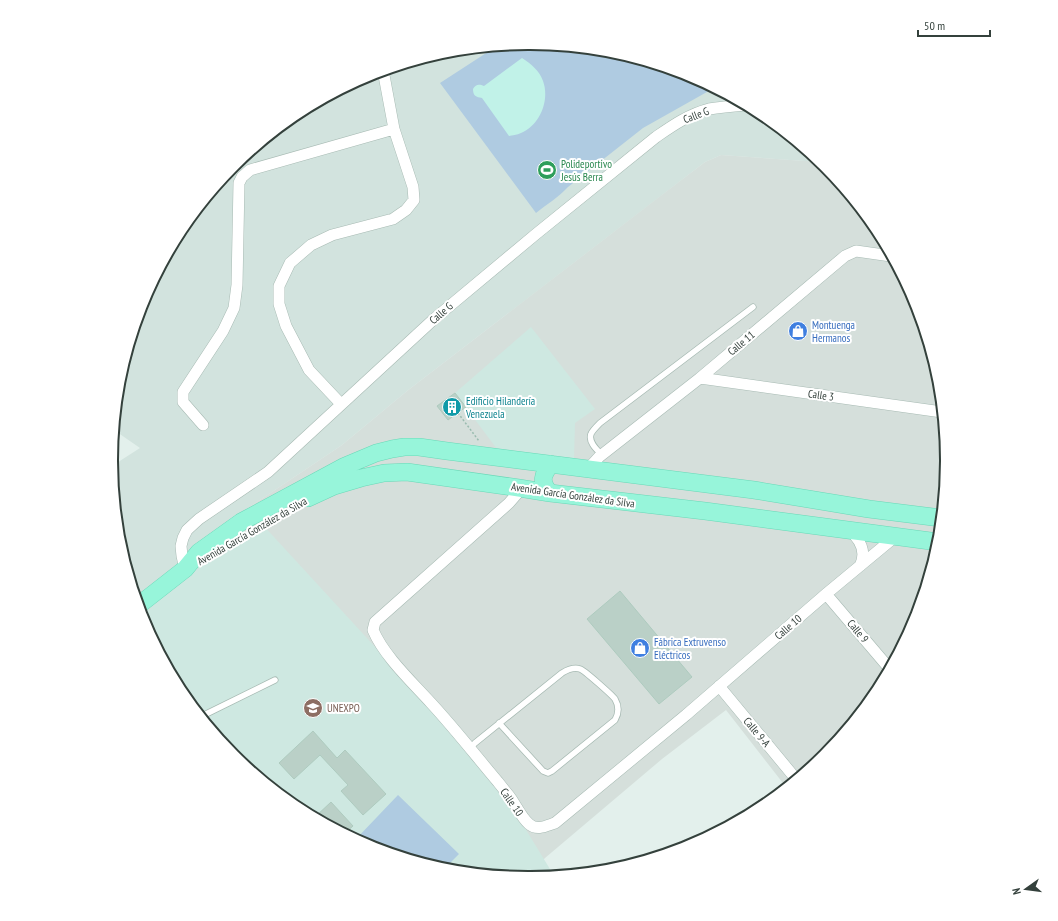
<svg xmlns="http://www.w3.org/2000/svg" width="1058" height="921" font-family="'PT Sans Narrow',sans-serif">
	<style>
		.residential { fill: #d2e3de }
		.industrial { fill: #d5dfdb }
		.education { fill: #cee8e1 }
		.green { fill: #afcbe1 }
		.sand { fill: #c1f2e8 }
		.building { fill: #bad0c7; stroke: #aecbbf }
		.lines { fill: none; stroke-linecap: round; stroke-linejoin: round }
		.service-casing { stroke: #a7bab3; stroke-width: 7 }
		.minor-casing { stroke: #a7bab3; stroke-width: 12 }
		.primary-casing { stroke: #69d8b7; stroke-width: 18 }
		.path { stroke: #99bbaf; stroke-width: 1.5; stroke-dasharray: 2 2; stroke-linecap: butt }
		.service { stroke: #fff; stroke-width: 5.5 }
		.minor { stroke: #fff; stroke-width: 11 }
		.primary { stroke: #97f5da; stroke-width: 17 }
		.labels { text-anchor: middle; stroke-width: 4; stroke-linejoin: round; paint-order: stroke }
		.street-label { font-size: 11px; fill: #34413c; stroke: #fff }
		.leisure-label { font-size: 11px; fill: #27864d; stroke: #fff; text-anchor: start }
		.shop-label { font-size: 11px; fill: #366cbe; stroke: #fff; text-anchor: start }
		.culture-label { font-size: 11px; fill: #0d838f; stroke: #fff; text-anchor: start }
		.education-label { font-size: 11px; fill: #785e54; stroke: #fff; text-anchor: start }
		.rim { fill: none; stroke: #34413c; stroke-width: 2 }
	</style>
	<rect width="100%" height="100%" fill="#e3f0ec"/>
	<path class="residential" d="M529 43 611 51 689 75 761 113 820 162 721 155 705 162 407 391 342 445 245 510 442 760 447 870 369 846 297 808 234 756 182 692 143 620 119 542 112 466 140 448 114 430 120 379 143 301 182 228 234 165 297 113 369 75 448 51Z"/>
	<path class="industrial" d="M721 155 820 162 824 165 876 229 915 301 939 379 946 461 938 542 915 620 876 693 824 756 786 787 726 710 662 759 545 858 539 865 442 760 245 510 342 445 407 391 663 194 705 162Z"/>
	<path class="education" d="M531 327 595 409 575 423 574 459 497 449 455 393Z
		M262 524 446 724 506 797 553 874V876L529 878 447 870 369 846 297 808 234 756 182 692 143 620 139 605 172 579Z"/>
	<path class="green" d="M529 43 611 51 689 75 714 88 643 128 568 187C559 197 547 204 536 213L440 83 497 46Z
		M398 795 459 854 444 869 369 846 356 839Z"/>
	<path class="sand" d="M522 58C531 64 539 70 543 81 550 100 540 125 521 133 517 135 512 135 509 136L482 98C476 97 473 96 473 89 476 84 479 84 484 86Z"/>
	<path class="building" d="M455 393 466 407 448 420 437 406Z
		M620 591 692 677 659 704 587 619Z
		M313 731 337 758 345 750 386 794 363 815 341 791 348 785 320 755 294 779 279 763Z
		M331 802 353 826 345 833 315 817Z"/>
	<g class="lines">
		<defs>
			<path id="service" d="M602 455C597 450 588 442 591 434 592 431 597 426 600 423L753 307
				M202 716 275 680
				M470 748 475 743 562 673C567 670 574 667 580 669 584 670 612 695 615 699 619 706 619 713 615 720L552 771 548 773 543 771 499 723"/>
			<path id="minor" d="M700 378 942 412
				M341 404 309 370 286 326 279 304V286L290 263 311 245 332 235 393 219 406 210 414 200 413 187 394 129 383 70
				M203 425 183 402V392L223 331 234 308 237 285 239 183 242 177 250 170 394 129
				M588 469 599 457 700 378 845 256 856 251 891 256
				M522 488 509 503 375 622 373 630C384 656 412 682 431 703 455 729 476 756 498 782 502 787 506 792 510 797 516 805 521 817 529 824 537 831 546 826 555 823L686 715 826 594 896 536
				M849 530C860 539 867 552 860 566
				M185 569 182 556 181 546 183 538 187 530 199 519 268 472 434 319 536 234 656 137C672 126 689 114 709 109 721 107 733 106 746 105
				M826 594 889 668
				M719 686 796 779"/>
			<path id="primary" d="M550 493C540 482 542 475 551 464
				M308 498 334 486 361 478 384 473 407 472 519 488 550 493 705 511 938 542
				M139 605 185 569 199 552 241 522 345 466 376 453 392 449 404 447H419L447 451 754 490 869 509 941 518"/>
		</defs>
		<use href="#service" class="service-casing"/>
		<use href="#minor" class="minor-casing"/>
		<use href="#primary" class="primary-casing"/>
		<path class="path" d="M458 413 479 441"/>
		<use href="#service" class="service"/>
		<use href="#minor" class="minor"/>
		<use href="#primary" class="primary"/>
	</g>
	<defs>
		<symbol id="stadium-disc" viewBox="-11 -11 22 22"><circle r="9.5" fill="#2e9e5b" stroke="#fff"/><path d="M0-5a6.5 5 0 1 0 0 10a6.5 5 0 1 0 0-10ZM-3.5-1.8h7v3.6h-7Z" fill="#fff"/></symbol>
		<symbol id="shop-disc" viewBox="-11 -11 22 22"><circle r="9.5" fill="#3f7fe0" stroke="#fff"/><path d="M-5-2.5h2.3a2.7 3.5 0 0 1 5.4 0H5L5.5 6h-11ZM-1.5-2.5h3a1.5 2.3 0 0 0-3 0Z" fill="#fff"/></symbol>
		<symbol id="building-disc" viewBox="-11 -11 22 22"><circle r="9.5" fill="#0f9aa8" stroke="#fff"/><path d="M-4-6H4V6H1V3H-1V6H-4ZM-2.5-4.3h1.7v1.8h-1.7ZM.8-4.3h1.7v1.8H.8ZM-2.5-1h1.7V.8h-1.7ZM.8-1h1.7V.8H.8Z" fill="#fff"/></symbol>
		<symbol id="university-disc" viewBox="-11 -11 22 22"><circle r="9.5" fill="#8d6e63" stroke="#fff"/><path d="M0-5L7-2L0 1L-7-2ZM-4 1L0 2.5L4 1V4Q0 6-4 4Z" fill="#fff"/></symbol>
	</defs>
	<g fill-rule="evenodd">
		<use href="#stadium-disc" x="536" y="159" width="22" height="22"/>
		<use href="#shop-disc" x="787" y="320" width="22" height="22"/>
		<use href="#building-disc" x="441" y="396" width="22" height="22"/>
		<use href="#shop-disc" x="629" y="637" width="22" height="22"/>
		<use href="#university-disc" x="302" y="697" width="22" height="22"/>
	</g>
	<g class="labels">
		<g class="street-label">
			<text transform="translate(696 115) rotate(-21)" y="4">Calle G</text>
			<text transform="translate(441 313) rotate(-41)" y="4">Calle G</text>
			<text transform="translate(741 343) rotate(-40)" y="4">Calle 11</text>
			<text transform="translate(821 395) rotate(8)" y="4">Calle 3</text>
			<text transform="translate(573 495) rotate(8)" y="4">Avenida García González da Silva</text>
			<text transform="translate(252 531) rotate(-30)" y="4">Avenida García González da Silva</text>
			<text transform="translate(788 627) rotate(-41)" y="4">Calle 10</text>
			<text transform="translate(858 631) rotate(50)" y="4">Calle 9</text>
			<text transform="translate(757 732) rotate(50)" y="4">Calle 9-A</text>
			<text transform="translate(512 802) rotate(55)" y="4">Calle 10</text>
		</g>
		<g class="leisure-label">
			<text x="561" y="168">Polideportivo<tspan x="561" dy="13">Jesús Berra</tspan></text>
		</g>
		<g class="shop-label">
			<text x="812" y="329">Montuenga<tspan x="812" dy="13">Hermanos</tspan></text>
			<text x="654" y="646">Fábrica Extruvenso<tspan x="654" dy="13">Eléctricos</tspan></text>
		</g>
		<g class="culture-label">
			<text x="466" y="405">Edificio Hilandería<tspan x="466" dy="13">Venezuela</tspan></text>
		</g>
		<g class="education-label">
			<text x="327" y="712">UNEXPO</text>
		</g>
	</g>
	<path d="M0 0H1058V921H0ZM528 50H530A410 410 0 0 1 940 460V461A410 410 0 0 1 530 871H528A410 410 0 0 1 118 461V460A410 410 0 0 1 528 50Z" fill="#fff" fill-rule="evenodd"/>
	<path class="rim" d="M528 50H530A410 410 0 0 1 940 460V461A410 410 0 0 1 530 871H528A410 410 0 0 1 118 461V460A410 410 0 0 1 528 50Z"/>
	<g transform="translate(1026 889) rotate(256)" stroke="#ffffff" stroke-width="3" paint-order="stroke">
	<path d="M0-3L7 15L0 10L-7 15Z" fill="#34413c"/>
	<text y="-6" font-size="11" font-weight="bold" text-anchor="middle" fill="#34413c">N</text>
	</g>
	<path d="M918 30v6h72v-6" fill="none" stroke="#34413c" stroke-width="2"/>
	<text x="924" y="30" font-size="12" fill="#34413c" stroke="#ffffff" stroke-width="3" paint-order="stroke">50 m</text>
</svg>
